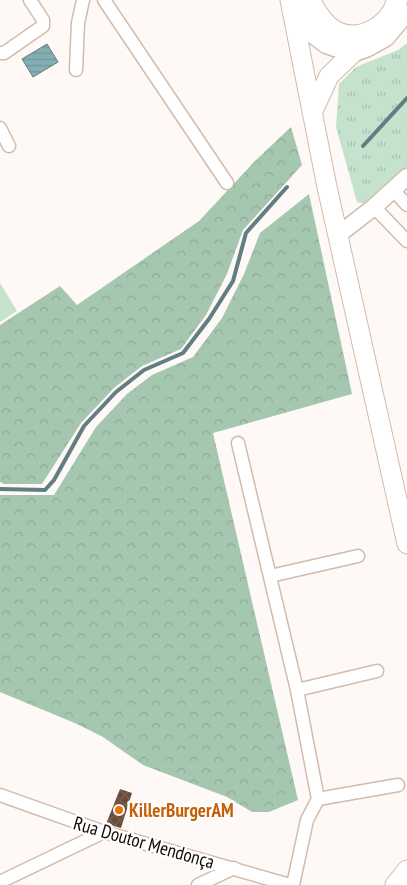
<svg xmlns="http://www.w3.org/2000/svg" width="407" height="885" font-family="'PT Sans Narrow',sans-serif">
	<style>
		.grass { fill: url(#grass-tufts) }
		.forest { fill: url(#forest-crowns) }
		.pitch { fill: #c5e2cd }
		.water { fill: url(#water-rules); stroke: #617e80 }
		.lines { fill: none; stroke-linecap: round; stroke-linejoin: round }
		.stream { stroke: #617e80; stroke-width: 4 }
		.building { fill: url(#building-cross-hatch) }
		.minor-casing { stroke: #d0bcac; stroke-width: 15 }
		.tertiary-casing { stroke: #d0bcac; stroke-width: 19 }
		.secondary-casing { stroke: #d0bcac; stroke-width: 21 }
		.primary-casing { stroke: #d0bcac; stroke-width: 22 }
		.minor { stroke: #fff; stroke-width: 12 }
		.tertiary { stroke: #fff; stroke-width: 16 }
		.secondary { stroke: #fff; stroke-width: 19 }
		.primary { stroke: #fff; stroke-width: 20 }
		.food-dot { fill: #e8710a; stroke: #fff; stroke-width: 2 }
		.labels { text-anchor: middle; stroke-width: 5; stroke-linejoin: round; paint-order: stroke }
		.food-label { font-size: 19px; font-weight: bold; fill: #c56008; stroke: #fff; text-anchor: start }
		.street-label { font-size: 19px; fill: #110b06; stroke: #fff }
	</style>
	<defs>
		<pattern id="grass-tufts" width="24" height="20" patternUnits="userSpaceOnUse" patternTransform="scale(1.25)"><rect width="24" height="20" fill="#c5e2cd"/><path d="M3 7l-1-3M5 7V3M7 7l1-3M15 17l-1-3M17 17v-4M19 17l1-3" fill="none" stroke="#a8c1af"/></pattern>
		<pattern id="forest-crowns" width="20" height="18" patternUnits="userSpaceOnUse" patternTransform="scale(1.25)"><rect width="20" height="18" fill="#a6c7af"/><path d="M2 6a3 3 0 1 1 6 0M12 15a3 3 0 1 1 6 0" fill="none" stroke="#8eaa95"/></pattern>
		<pattern id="water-rules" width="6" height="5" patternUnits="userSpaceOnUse" patternTransform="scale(1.25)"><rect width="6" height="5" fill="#83afb4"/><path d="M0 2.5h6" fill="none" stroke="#709599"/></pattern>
		<pattern id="building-cross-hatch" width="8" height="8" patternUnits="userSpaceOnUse" patternTransform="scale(1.25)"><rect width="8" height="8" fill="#684c3a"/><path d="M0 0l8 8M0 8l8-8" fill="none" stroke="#786152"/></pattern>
	</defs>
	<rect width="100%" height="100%" fill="#fef9f6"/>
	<path class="grass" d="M407 43V169L368 204 357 202 336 127 339 84 356 67 398 50Z"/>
	<path class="forest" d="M291 127 302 165 243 230 227 274 206 315 181 349 142 366 114 388 81 423 42 484H4L0 482V325L60 286 77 305 199 221 255 161Z
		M309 194 352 394 213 433 298 800 269 812H252L227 797 143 765 103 737 77 724 0 692V495H54L96 427 127 394 152 375 193 357 222 318 244 274 260 233Z"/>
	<path class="pitch" d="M0 283 17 311 0 322Z"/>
	<path class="water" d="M47 44 58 62 33 77 22 59Z"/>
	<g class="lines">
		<path class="stream" d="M363 146 407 98
			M0 489 45 490 54 480 84 426 116 392 144 370 183 353 209 319 233 281 246 233 287 187"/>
	</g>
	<path class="building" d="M120 789 132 793 121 828 106 824Z"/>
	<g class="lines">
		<defs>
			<path id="minor" d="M104 0 227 183
				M0 53H4L43 26V20L30 0
				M76 70 78 23 83 0
				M0 128 9 146
				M393 190 407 205
				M374 207 407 241
				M238 443 297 690 318 799
				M270 576 358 556
				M297 690 377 671
				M0 795 104 832 290 885
				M0 882 104 832
				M198 885 234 868
				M293 885 307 820 318 799 398 785"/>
			<path id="tertiary" d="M294 4 303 22 314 36 326 45 352 54 368 48 386 38 407 13
				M338 235 374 207 407 177"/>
			<path id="secondary" d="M290 0 327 187 407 544
				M312 113 329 76 352 54
				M395 885 407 870"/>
			<path id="primary" d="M310 0C316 12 324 26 337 32 361 43 391 25 397 0"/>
		</defs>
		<use href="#minor" class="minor-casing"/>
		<use href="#tertiary" class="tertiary-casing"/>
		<use href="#secondary" class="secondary-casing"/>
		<use href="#primary" class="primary-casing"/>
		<use href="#minor" class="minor"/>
		<use href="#tertiary" class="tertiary"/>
		<use href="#secondary" class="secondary"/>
		<use href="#primary" class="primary"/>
	</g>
	<circle class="food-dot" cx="119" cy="810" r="5"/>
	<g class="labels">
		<g class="food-label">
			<text x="129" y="817">KillerBurgerAM</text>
		</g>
		<g class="street-label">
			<text transform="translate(144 842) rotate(16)" y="7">Rua Doutor Mendonça</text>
		</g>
	</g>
</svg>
